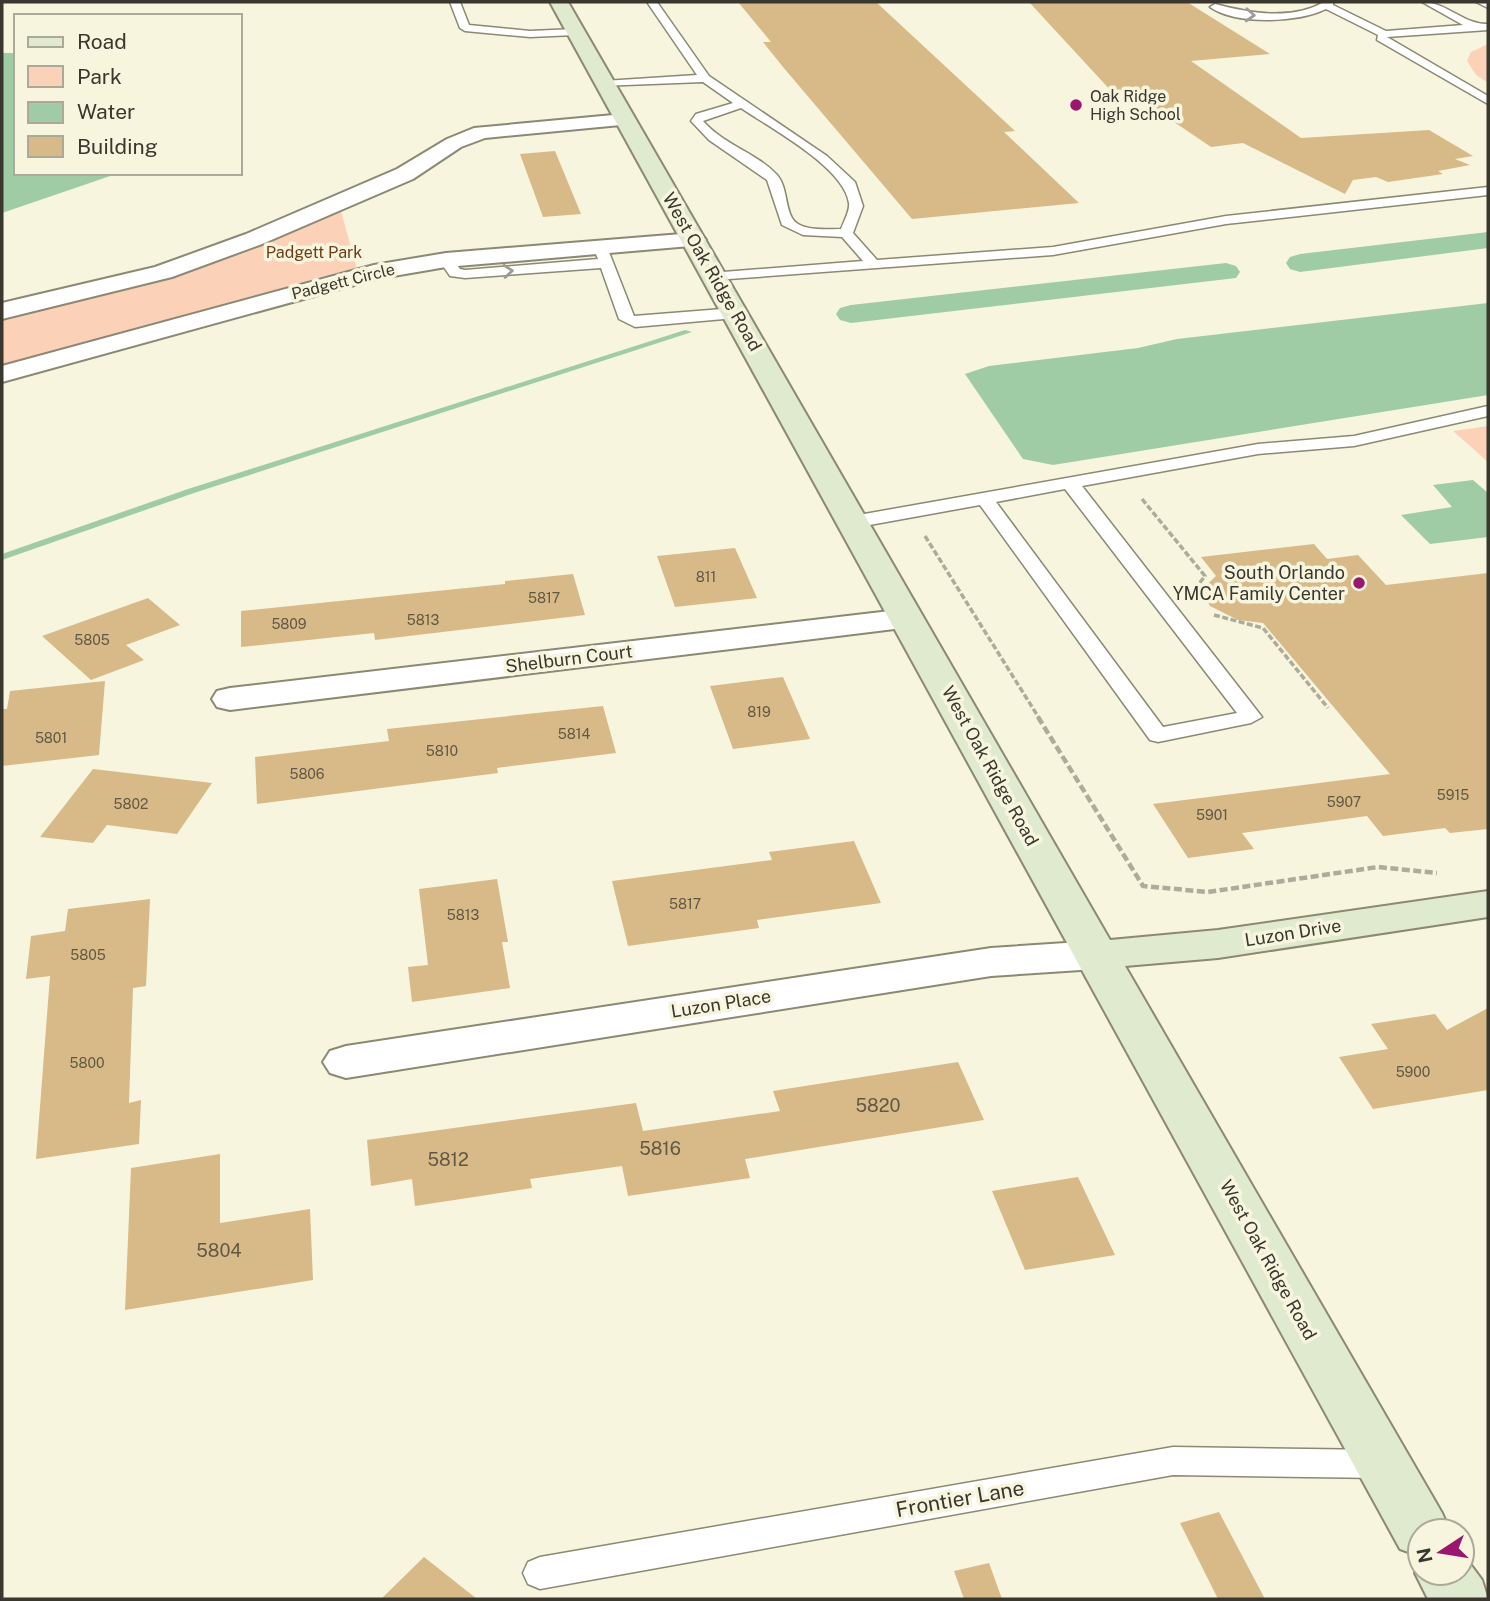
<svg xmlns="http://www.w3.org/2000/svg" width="1490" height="1601" font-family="'Public Sans',sans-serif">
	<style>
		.green { fill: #fbd2b7 }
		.water { fill: #9fcca4 }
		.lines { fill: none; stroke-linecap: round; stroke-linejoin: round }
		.stream { fill: #9fcca4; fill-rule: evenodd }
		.canal { fill: #9fcca4; fill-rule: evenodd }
		.building { fill: #d8b988 }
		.lane-casing { stroke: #8b8873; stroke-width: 3 }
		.street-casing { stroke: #8b8873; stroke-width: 4 }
		.secondary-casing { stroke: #8b8873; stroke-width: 4 }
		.path-far1 { stroke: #adab99; stroke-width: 3.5; stroke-dasharray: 6 2.5; stroke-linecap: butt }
		.path { stroke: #adab99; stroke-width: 4.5; stroke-dasharray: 8 3.5; stroke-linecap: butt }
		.lane { fill: #fff; fill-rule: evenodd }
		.street { fill: #fff; fill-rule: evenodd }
		.secondary { fill: #e0eace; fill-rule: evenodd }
		.oneway { stroke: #9c9b96 }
		.poi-dot { fill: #99176d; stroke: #f8f5de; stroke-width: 2.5 }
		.labels { text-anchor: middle; stroke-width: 7; stroke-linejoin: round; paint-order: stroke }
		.number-label { font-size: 14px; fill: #615844 }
		.far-poi-label { font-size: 16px; fill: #39372e; stroke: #f8f5de; text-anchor: start }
		.far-park-label { font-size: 16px; fill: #6b3c17; stroke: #f8f5de }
		.far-street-label { font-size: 16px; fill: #39372e; stroke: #f8f5de }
		.street-label { font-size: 18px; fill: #39372e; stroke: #f8f5de }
		.poi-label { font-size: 18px; fill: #39372e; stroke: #f8f5de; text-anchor: end }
		.near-number-label { font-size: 18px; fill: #615844 }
		.near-street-label { font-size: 21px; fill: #39372e; stroke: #f8f5de }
	</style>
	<rect width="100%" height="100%" fill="#f8f5de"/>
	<path class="green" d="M1488 44V83L1476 75 1467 61 1471 52Z
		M341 211 357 269 2 367V318L173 274Z
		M1488 426V462L1453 431Z"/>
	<path class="water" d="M2 53H16V173H119L2 213Z
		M1488 303V395L1053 465 1023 459 965 374 989 366 1138 348 1177 339Z
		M1473 480 1488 493V537L1430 544 1401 515 1452 507 1433 485Z"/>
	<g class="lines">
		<path class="stream" d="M685 330 692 332 194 493 2 560V554L188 489Z"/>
		<path class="canal" d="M1488 232V248L1300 272 1290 269 1286 263 1290 257 1300 254Z
			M1226 263 1236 266 1240 272 1236 278 851 323 840 320 836 314 840 308 851 305Z"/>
	</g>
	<path class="building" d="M738 2H876L1015 131 1004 132 1079 203 912 219 783 67 763 42H771Z
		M1029 2H1187L1270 54 1191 61 1301 138 1429 130 1473 156 1455 159 1470 165 1438 171 1443 174 1388 182 1376 177 1353 180 1345 194 1243 143 1211 147 1146 103 1131 104 1122 93H1113Z
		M555 151 581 214 543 217 520 154Z
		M1314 544 1327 559 1358 555 1386 585 1488 573V829L1450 833 1445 828 1383 836 1367 816 1242 833 1254 849 1188 858 1153 804 1390 774 1263 623 1238 620 1210 606 1202 589 1216 576 1201 557Z
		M735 548 757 598 675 607 657 556Z
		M573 574 585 615 375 640 374 633 241 647V611L505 584V581Z
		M148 598 180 625 126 645 144 660 91 680 42 636Z
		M783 677 810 739 733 749 710 686Z
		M105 681 99 755 2 766V709H7L10 691Z
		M603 706 616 753 497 768 498 773 257 804 255 757 389 741 387 729Z
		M93 769 212 783 177 834 107 825 93 843 40 837Z
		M854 841 881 903 757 920 759 928 628 946 612 881 772 860 769 852Z
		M497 879 508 942H502L510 988 412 1002 408 967 428 965 419 889Z
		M150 899 146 986 133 988 129 1103 141 1100 139 1144 36 1159 50 976 26 979 31 936 65 931 68 909Z
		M1488 1008V1090L1373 1109 1339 1057 1388 1049 1371 1024 1435 1014 1447 1030Z
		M958 1062 984 1120 745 1159 750 1178 628 1196 622 1166 530 1179 532 1188 415 1206 412 1179 371 1186 367 1140 636 1103 643 1131 780 1111 773 1091Z
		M220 1154V1223L310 1209 313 1280 125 1310 131 1168Z
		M1078 1177 1115 1255 1025 1270 992 1191Z
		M1219 1512 1265 1599H1218L1180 1523Z
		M424 1557 477 1599H381Z
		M989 1563 1002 1599H964L954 1571Z"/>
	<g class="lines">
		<defs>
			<path id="lane" d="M450 2H460L469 25 530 31 575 29 580 32 575 35 530 37 465 31 460 28Z
				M647 2H657L709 76 827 156 855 182 863 206 853 233 877 260 1053 247 1226 216 1488 187V195L1226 224 1053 255 715 280 710 279V273L863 261 842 237 803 235 782 225 767 180 709 140 691 121 696 114 733 103 703 82 600 86V82L604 81 697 75ZM741 108C770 128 844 167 849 203 850 211 844 221 841 229 828 229 810 231 798 224 784 216 789 188 777 175 757 153 724 145 703 121Z
				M1324 2H1333V5L1386 31 1463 25 1422 2C1447 2 1464 25 1488 24V30L1387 37 1488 96V104L1377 40 1378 35 1326 9C1298 23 1235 25 1210 7L1215 4C1250 13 1290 21 1324 2Z
				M1476 2H1488V8Z
				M600 243 607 247 634 316 735 308 743 313 735 318 635 327 619 319 601 268 465 278 450 276 439 260 451 257 460 269 465 270 598 259 593 247Z
				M1488 406V416L1354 446 1258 454 1082 486 1262 717 1251 723 1158 742 1150 740 980 505 853 528 844 522 853 516 1258 444 1354 436ZM1065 489 1237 713 1163 727 996 502Z
				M1173 1447 1382 1450 1394 1454 1399 1464 1394 1474 1382 1478 1173 1475 540 1589 528 1584 523 1573 528 1562 540 1557Z"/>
			<path id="street" d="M624 114 631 116 634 120 631 124 485 138 461 147 413 179 262 244 172 277 2 319V303L155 267 246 234 397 169 447 139 474 128Z
				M694 233 702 235 706 240 702 245 446 267 376 279 2 382V366L374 265 446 253Z
				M907 609 919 612 924 619 919 626 230 710 217 707 212 699 217 691 230 688Z
				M1096 941 1111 945 1117 955 1111 965 1096 969 991 976 346 1078 330 1073 323 1062 330 1051 346 1046 991 948Z"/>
			<path id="secondary" d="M550 2H568L1110 940 1218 930 1488 891V917L1218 958 1125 966 1442 1513 1450 1531H1420V1556L1400 1549Z
				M1462 1553 1482 1580 1488 1599H1428L1415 1573 1420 1563V1573H1462Z"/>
		</defs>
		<use href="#lane" class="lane-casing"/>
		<use href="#street" class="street-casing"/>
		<use href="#secondary" class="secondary-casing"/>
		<path class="path-far1" d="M1142 499 1205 576 1195 589 1196 594
			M925 536 1039 718
			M1214 615 1263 628 1328 708"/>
		<path class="path" d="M1038 717 1143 886 1208 892 1378 867 1437 873"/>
		<use href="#lane" class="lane"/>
		<use href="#street" class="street"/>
		<use href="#secondary" class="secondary"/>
	</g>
	<defs><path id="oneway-chevron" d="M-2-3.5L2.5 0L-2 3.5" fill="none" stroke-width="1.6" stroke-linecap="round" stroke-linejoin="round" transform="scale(1.75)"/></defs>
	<g class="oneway">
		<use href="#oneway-chevron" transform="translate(1250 15) rotate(3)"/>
		<use href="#oneway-chevron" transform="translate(508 271) rotate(-5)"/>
	</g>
	<g class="poi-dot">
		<circle cx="1076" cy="105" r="7"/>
		<circle cx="1359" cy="583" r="7"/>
	</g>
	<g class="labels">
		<g class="number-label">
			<text x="706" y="582">811</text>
			<text x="544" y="603">5817</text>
			<text x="423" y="625">5813</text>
			<text x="289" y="629">5809</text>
			<text x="92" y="645">5805</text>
			<text x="759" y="717">819</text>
			<text x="574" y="739">5814</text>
			<text x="51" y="743">5801</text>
			<text x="442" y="756">5810</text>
			<text x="307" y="779">5806</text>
			<text x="1453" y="800">5915</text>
			<text x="1344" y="807">5907</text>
			<text x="131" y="809">5802</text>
			<text x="1212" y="820">5901</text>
			<text x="685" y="909">5817</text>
			<text x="463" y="920">5813</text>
			<text x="88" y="960">5805</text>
			<text x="87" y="1068">5800</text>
			<text x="1413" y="1077">5900</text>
		</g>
		<g class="far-poi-label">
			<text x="1090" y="102">Oak Ridge<tspan x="1090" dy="18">High School</tspan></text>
		</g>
		<g class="far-park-label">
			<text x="314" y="258">Padgett Park</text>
		</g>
		<g class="far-street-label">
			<text transform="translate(343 281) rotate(-14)" y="6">Padgett Circle</text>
		</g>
		<g class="street-label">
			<text transform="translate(712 272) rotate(60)" y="6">West Oak Ridge Road</text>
			<text transform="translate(569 659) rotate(-7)" y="6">Shelburn Court</text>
			<text transform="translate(990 766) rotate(61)" y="6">West Oak Ridge Road</text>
			<text transform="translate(1293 933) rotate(-9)" y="6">Luzon Drive</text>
			<text transform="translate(721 1004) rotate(-9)" y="6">Luzon Place</text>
			<text transform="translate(1268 1260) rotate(61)" y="6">West Oak Ridge Road</text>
		</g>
		<g class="poi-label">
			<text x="1345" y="579">South Orlando<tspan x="1345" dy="21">YMCA Family Center</tspan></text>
		</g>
		<g class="near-number-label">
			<text x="878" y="1112">5820</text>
			<text x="660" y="1155">5816</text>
			<text x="448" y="1166">5812</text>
			<text x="219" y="1257">5804</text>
		</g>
		<g class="near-street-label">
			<text transform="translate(960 1499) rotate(-10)" y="7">Frontier Lane</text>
		</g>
	</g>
	<rect width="1490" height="1601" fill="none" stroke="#39372e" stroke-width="7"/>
	<rect x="14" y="14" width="228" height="161" fill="#f8f5de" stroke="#aca998" stroke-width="2"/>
	<rect x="28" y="37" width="35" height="10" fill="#e0eace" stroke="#aca998" stroke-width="2"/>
	<text x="77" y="49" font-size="21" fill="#39372e">Road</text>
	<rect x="28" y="66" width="35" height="21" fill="#fbd2b7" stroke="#aca998" stroke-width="2"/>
	<text x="77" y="84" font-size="21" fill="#39372e">Park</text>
	<rect x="28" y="102" width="35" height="21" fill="#9fcca4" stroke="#aca998" stroke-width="2"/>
	<text x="77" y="119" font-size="21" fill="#39372e">Water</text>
	<rect x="28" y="136" width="35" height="21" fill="#d8b988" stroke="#aca998" stroke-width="2"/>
	<text x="77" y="154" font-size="21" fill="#39372e">Building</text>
	<g transform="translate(1441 1552) rotate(258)"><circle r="33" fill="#f8f5de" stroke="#aca998" stroke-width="2"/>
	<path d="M0-5L12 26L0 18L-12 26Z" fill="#99176d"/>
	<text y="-10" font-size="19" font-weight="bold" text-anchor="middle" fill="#39372e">N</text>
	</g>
</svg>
